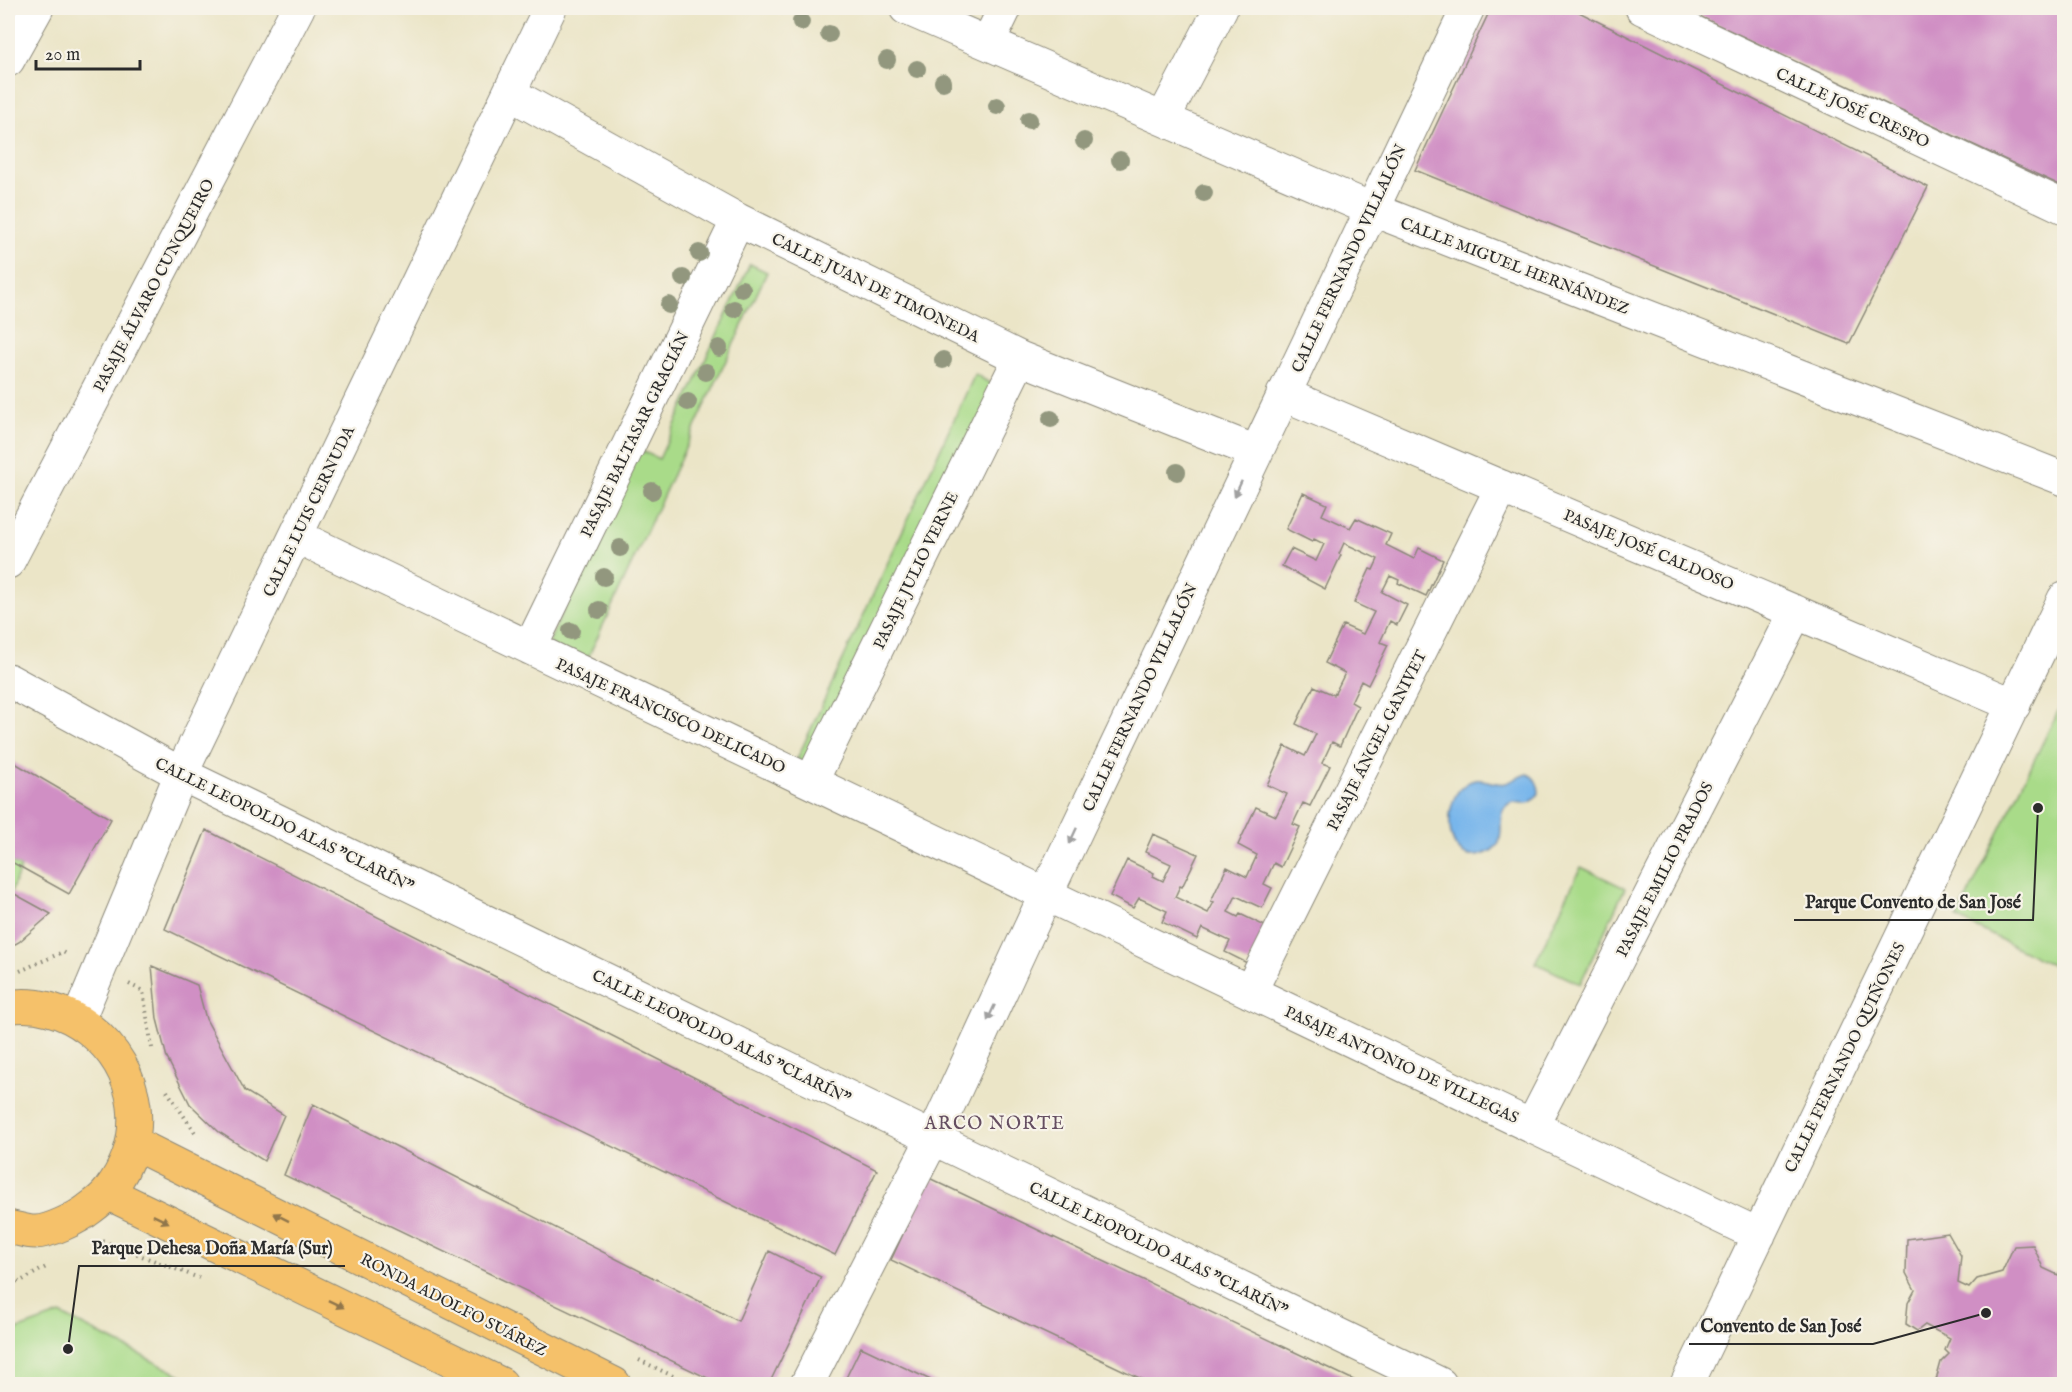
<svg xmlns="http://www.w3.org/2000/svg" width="2072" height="1392" font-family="'IM FELL English',serif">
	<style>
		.green { fill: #a9db89; stroke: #6a835a; stroke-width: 1.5 }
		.water { fill: #78b6eb; stroke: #52708b; stroke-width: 1.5 }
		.building { fill: #d08fc4 }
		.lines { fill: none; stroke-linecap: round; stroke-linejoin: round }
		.minor-casing { stroke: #8b8879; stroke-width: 35 }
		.major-casing { stroke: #8b8879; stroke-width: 35 }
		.path { stroke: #8b8879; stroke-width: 4; stroke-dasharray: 1.5 4.5; stroke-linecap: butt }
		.minor { stroke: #fff; stroke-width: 33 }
		.major { stroke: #f5c16b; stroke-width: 33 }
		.tree { fill: #92977e }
		.oneway { fill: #a0a0a0 }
		.oneway2 { fill: #90764b }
		.labels { text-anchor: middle; stroke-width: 4.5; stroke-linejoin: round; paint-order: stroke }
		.street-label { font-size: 16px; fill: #2b2b2b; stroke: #f7f3e8 }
		.neighbourhood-label { font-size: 18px; letter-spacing: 1.5px; fill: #654e61; stroke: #f7f3e8 }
		.leader { fill: none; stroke: #2b2b2b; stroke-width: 2 }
		.callout-dot { fill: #2b2b2b; stroke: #f7f3e8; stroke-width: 2 }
		.callout-label { font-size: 18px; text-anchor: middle; font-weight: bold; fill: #2b2b2b; stroke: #f7f3e8; stroke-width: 4.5; stroke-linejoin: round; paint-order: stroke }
	</style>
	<rect width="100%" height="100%" fill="#f7f3e8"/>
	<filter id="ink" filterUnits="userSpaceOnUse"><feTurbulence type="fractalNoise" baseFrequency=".0167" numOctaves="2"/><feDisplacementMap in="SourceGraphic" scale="12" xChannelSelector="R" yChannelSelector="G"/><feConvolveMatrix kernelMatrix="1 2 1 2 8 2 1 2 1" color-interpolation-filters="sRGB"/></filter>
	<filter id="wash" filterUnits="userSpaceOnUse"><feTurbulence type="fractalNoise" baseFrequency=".008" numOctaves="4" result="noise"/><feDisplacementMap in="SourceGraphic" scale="24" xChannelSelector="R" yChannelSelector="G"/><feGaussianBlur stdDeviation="1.35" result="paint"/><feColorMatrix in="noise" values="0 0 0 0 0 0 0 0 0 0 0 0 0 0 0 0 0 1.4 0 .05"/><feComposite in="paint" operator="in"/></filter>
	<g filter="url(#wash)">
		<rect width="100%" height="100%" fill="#ebe5c7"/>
		<path class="green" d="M750 264 767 272 586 662 548 644 638 449 659 459Z
			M975 374 1012 397 820 774 797 759Z
			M2064 699V971L1957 918Z
			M8 860 21 867 11 892 8 893Z
			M1581 867 1625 888 1580 984 1535 963Z
			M60 1314 198 1384H8V1333Z"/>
		<path class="water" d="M1527 774C1535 776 1539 785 1539 793 1529 808 1526 802 1512 802 1487 813 1518 845 1481 855 1445 865 1442 805 1462 787 1480 771 1491 787 1506 783 1513 781 1519 776 1527 774Z"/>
		<g id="blocks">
			<path class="building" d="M1491 8H1571L1928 187 1849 344 1415 170Z
				M1682 8H2064V187Z
				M1303 493 1327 504 1322 515 1350 528 1356 518 1391 534 1386 545 1414 559 1419 548 1443 560 1426 596 1398 583 1399 580 1390 576 1382 592 1407 605 1397 625 1390 621 1380 642 1388 645 1368 685 1361 681 1351 702 1358 706 1340 746 1332 742 1322 763 1330 766 1310 806 1303 803 1293 824 1300 827 1281 867 1274 863 1264 884 1272 888 1262 908 1236 896 1228 912 1238 917 1240 914 1267 927 1249 964 1225 952 1230 941 1202 928 1197 939 1162 922 1167 911 1139 898 1133 908 1110 896 1127 860 1154 873 1153 876 1163 881 1171 864 1145 852 1153 834 1198 854 1182 887 1180 886 1175 897 1208 913 1214 902 1211 901 1227 867 1247 877 1257 855 1238 845 1256 807 1276 816 1287 794 1267 785 1285 746 1305 756 1316 734 1296 724 1314 686 1334 695 1345 673 1325 663 1343 625 1363 634 1374 612 1354 603 1370 569 1373 570 1378 559 1344 543 1339 554 1341 555 1325 589 1282 566 1291 549 1316 561 1324 544 1314 539 1312 542 1286 529Z
				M8 759 111 819 69 894 8 860Z
				M206 830 877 1170 835 1255 165 929Z
				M11 892 51 914 19 942 8 948V893Z
				M152 966 197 985 206 1019 245 1091 284 1115 264 1161 219 1132 190 1104 167 1058 157 1019Z
				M313 1104 738 1321 769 1251 821 1277 769 1384H720L284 1175Z
				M929 1178 1362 1384H1152L891 1260Z
				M1948 1233 1961 1256 1958 1283 1969 1288 1977 1279 2002 1272 2014 1246 2033 1245 2043 1268 2058 1275 2064 1261V1384H1935L1941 1362 1949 1354 1945 1350 1950 1338 1925 1325 1917 1331 1906 1324 1908 1303 1915 1290 1906 1273 1907 1239Z
				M861 1347 939 1384H843Z"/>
		</g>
	</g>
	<g filter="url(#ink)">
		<use href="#blocks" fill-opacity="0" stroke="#8b8879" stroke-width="1.5"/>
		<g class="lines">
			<defs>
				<path id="minor" d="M906 8 1371 209 2064 479
					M1642 8 2064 207
					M988 43 1005 8
					M8 60 37 8
					M509 93 738 220 1020 358 1256 452
					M1163 119 1221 8
					M1283 394 2014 705
					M296 536 1759 1235
					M8 562 298 8
					M530 648 738 220
					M8 680 181 774 1440 1384
					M811 782 1020 358
					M1250 992 1502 487
					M78 1020 181 774 550 8
					M1532 1126 1796 612
					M807 1384 933 1138 1046 894 1468 8
					M1687 1384 2064 599"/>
				<path id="major" d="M8 1007C36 1002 66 1011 89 1029 141 1070 150 1138 109 1191 104 1198 96 1204 89 1209 78 1218 49 1232 35 1232 26 1232 16 1228 8 1227
					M133 1143 614 1384
					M108 1193 501 1384"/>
			</defs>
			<use href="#minor" class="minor-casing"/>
			<use href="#major" class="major-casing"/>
			<path class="path" d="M20 971 63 952 68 955
				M129 984 143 991 152 1048
				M167 1091 196 1134
				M103 1241 199 1278
				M8 1274 19 1282 46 1267
				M639 1360 690 1384"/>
			<use href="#minor" class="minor"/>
			<use href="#major" class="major"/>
		</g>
		<g class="tree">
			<circle cx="801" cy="22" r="9"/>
			<circle cx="829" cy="34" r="9"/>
			<circle cx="887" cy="60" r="9"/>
			<circle cx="917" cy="69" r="9"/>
			<circle cx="943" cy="82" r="9"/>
			<circle cx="997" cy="106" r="9"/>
			<circle cx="1029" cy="120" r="9"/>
			<circle cx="1084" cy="141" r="9"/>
			<circle cx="1120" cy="160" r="9"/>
			<circle cx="1204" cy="193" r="9"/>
			<circle cx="699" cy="253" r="9"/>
			<circle cx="683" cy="278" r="9"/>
			<circle cx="742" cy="289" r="9"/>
			<circle cx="669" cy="305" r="9"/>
			<circle cx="734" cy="309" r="9"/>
			<circle cx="719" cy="348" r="9"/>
			<circle cx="943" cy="360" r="9"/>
			<circle cx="706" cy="372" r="9"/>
			<circle cx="688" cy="402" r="9"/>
			<circle cx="1051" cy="419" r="9"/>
			<circle cx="1177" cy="472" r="9"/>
			<circle cx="652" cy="491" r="9"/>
			<circle cx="620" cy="548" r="9"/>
			<circle cx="604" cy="577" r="9"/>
			<circle cx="599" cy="610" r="9"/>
			<circle cx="571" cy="631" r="9"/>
		</g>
		<defs><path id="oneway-solid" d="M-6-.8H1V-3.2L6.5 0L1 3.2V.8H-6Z" transform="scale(1.5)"/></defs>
		<g class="oneway">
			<use href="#oneway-solid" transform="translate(1238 489) rotate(115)"/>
			<use href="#oneway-solid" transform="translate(1073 836) rotate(115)"/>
			<use href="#oneway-solid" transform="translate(991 1013) rotate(115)"/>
		</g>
		<g class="oneway2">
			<use href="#oneway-solid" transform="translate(281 1217) rotate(-153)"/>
			<use href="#oneway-solid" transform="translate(161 1219) rotate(26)"/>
			<use href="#oneway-solid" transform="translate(336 1304) rotate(26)"/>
		</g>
	</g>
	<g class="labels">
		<g class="street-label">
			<text transform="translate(1853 107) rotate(25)" y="6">CALLE JOSÉ CRESPO</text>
			<text transform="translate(1348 258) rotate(-65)" y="6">CALLE FERNANDO VILLALÓN</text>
			<text transform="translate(1515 265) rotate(21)" y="6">CALLE MIGUEL HERNÁNDEZ</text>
			<text transform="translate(153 285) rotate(-62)" y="6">PASAJE ÁLVARO CUNQUEIRO</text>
			<text transform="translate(876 287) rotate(26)" y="6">CALLE JUAN DE TIMONEDA</text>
			<text transform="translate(634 434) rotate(-64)" y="6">PASAJE BALTASAR GRACIÁN</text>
			<text transform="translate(308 511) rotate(-64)" y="6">CALLE LUIS CERNUDA</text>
			<text transform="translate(1649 549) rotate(23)" y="6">PASAJE JOSÉ CALDOSO</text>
			<text transform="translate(915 570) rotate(-64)" y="6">PASAJE JULIO VERNE</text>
			<text transform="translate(1139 697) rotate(-65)" y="6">CALLE FERNANDO VILLALÓN</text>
			<text transform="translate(671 715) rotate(25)" y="6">PASAJE FRANCISCO DELICADO</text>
			<text transform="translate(1376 740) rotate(-63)" y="6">PASAJE ÁNGEL GANIVET</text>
			<text transform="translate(285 824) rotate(26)" y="6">CALLE LEOPOLDO ALAS "CLARÍN"</text>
			<text transform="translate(1664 869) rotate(-63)" y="6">PASAJE EMILIO PRADOS</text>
			<text transform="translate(722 1036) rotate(26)" y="6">CALLE LEOPOLDO ALAS "CLARÍN"</text>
			<text transform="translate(1844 1057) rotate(-64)" y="6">CALLE FERNANDO QUIÑONES</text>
			<text transform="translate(1402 1064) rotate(25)" y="6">PASAJE ANTONIO DE VILLEGAS</text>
			<text transform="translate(1159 1248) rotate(26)" y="6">CALLE LEOPOLDO ALAS "CLARÍN"</text>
			<text transform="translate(454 1304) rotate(27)" y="6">RONDA ADOLFO SUÁREZ</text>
		</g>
		<g class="neighbourhood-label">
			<text x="995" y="1129">ARCO NORTE</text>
		</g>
	</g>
	<path class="leader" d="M2038 808L2033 920H1794M68 1349L79 1266H345M1986 1313L1873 1344H1689"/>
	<g class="callout-dot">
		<circle cx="2038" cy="808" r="6"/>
		<circle cx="68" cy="1349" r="6"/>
		<circle cx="1986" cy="1313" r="6"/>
	</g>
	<g class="callout-label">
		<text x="1913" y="908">Parque Convento de San José</text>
		<text x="212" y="1254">Parque Dehesa Doña María (Sur)</text>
		<text x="1781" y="1332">Convento de San José</text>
	</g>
	<rect width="2072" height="1392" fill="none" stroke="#f7f3e8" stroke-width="30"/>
	<path d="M36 60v9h104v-9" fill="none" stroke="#2b2b2b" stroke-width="3"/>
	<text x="45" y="60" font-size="18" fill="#2b2b2b" stroke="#f7f3e8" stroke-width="4.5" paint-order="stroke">20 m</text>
</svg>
